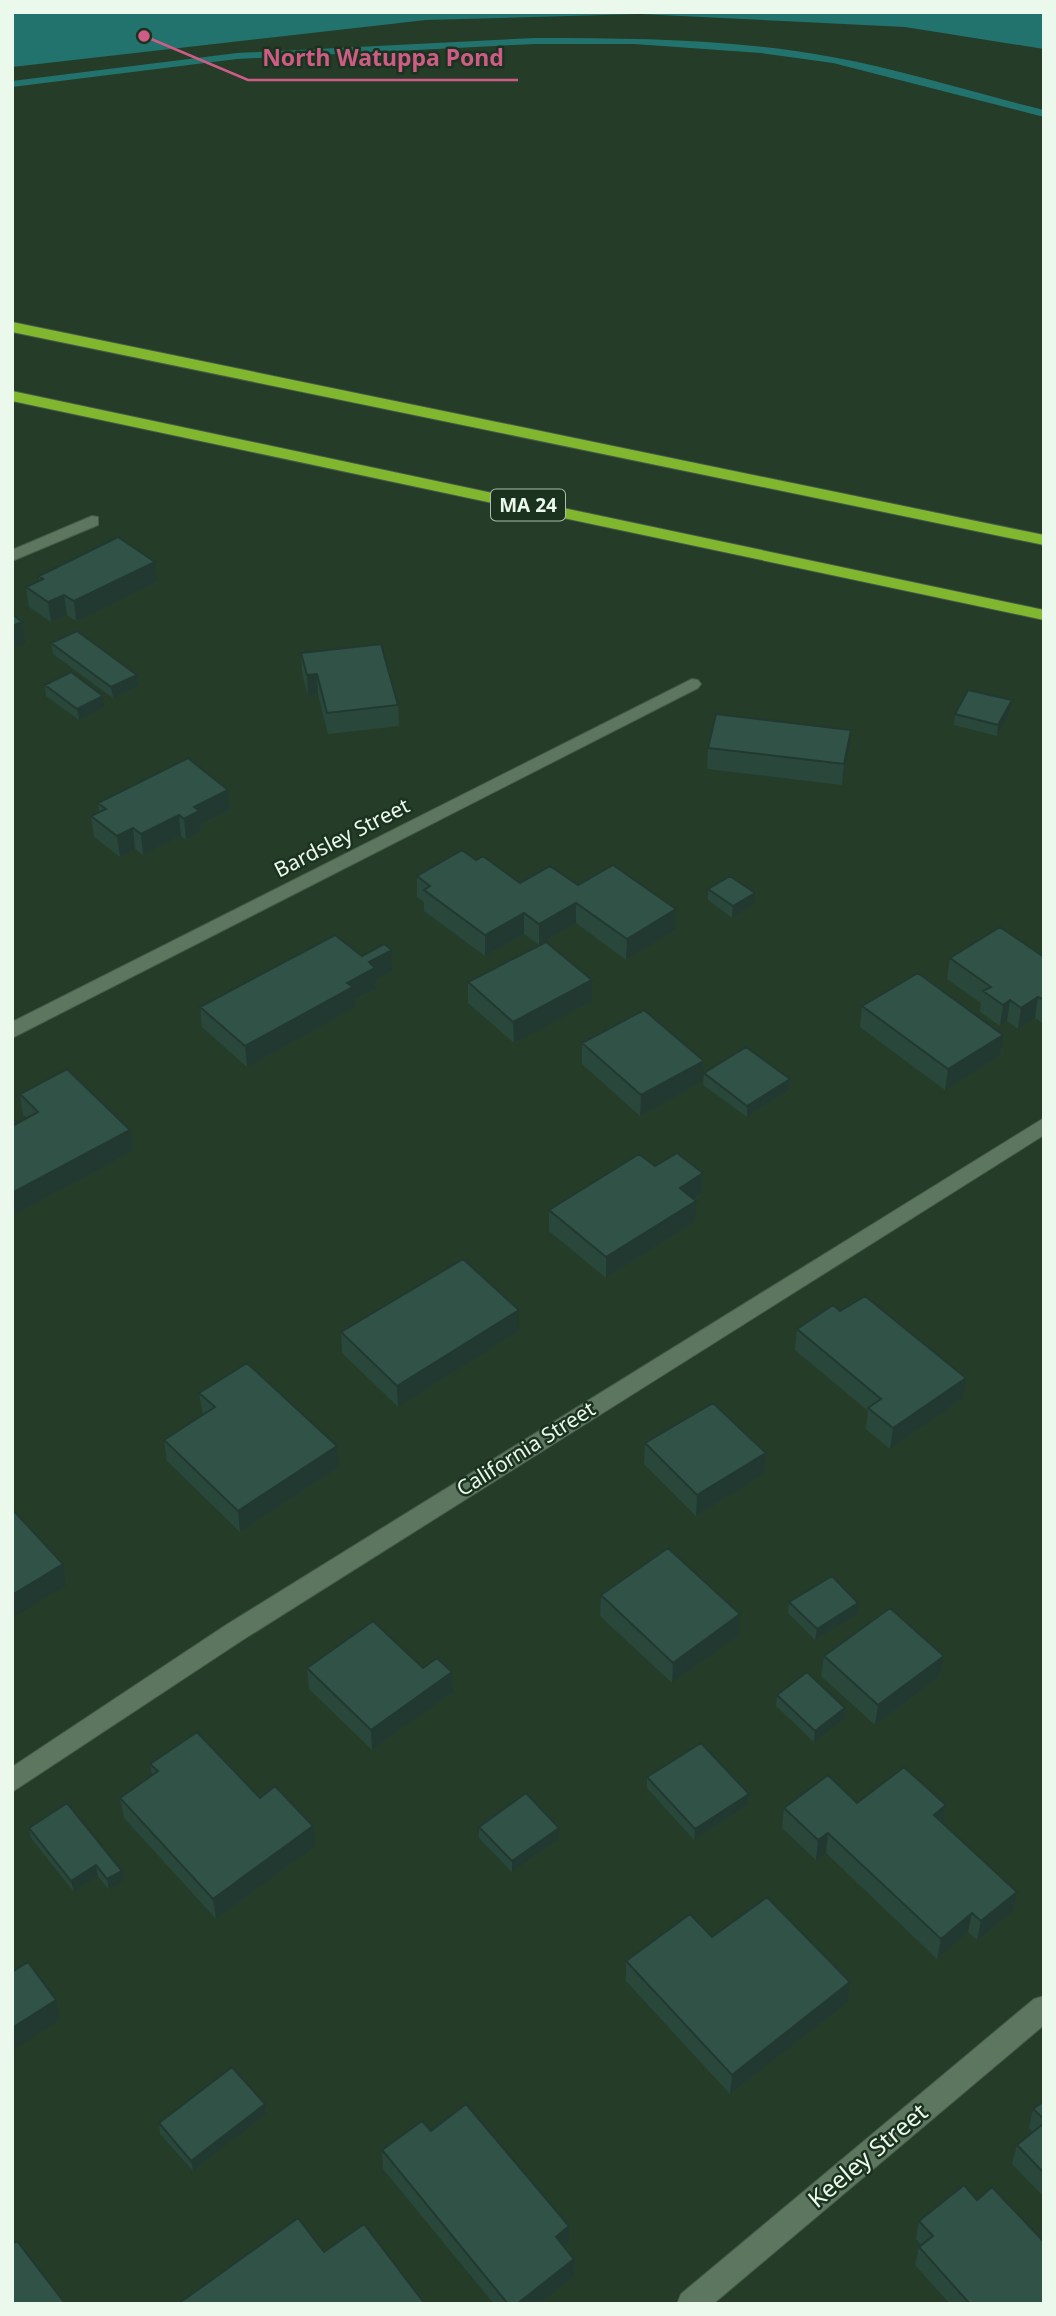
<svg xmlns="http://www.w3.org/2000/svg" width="1056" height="2316" font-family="'Noto Sans',sans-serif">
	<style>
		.water { fill: #22736d }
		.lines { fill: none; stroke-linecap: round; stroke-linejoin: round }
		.stream { fill: #22736d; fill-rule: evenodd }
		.minor-casing { stroke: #465b4a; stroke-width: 2 }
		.motorway-casing { stroke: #465b4a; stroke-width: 2 }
		.minor { fill: #5d7660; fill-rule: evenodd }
		.motorway { fill: #80b72e; fill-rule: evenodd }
		.wall { fill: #2a473c }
		.shaded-wall { fill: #223931 }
		.building { fill: #315246; stroke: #223931; stroke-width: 2 }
		.labels { text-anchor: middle; stroke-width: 5; stroke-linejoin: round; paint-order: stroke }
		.shield { fill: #1b321f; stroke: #acbdae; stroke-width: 2 }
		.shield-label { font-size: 19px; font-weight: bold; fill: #eaf9ec }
		.street-label { font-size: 21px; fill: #eaf9ec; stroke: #1b321f }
		.near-street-label { font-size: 24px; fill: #eaf9ec; stroke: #1b321f }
		.leader { fill: none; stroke: #ce5c86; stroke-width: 2.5 }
		.callout-dot { fill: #ce5c86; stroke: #1b321f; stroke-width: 2.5 }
		.callout-label { font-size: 23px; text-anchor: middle; font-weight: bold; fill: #ce5c86; stroke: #1b321f; stroke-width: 5; stroke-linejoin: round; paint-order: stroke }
	</style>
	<rect width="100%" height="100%" fill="#253c29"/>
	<path class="water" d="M12 12H1044V49L905 27 639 14 426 20 12 67Z"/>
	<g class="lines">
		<path class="stream" d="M535 38C634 38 735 39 832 57 903 70 974 93 1044 110V117L833 63 761 53 634 44H535L237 59 12 87V81L237 53Z"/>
		<defs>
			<path id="minor" d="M92 516 98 517V525L12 561V550Z
				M692 679 698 680 701 684 698 688 12 1038V1022Z
				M1044 1118V1135L244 1639 12 1792V1767L226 1625Z
				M1044 1996V2025L713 2304H677L681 2294 1034 1999Z"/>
			<path id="motorway" d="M12 322 1044 535V545L12 332Z
				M12 391 1044 610V620L12 401Z"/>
		</defs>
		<use href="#minor" class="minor-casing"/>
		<use href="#motorway" class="motorway-casing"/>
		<use href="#minor" class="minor"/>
		<use href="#motorway" class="motorway"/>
	</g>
	<path class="wall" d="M39 576 157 582 76 621 67 615 51 622 29 607 26 587 39 581Z
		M51 643 138 686 113 698 53 654Z
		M301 653 398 705 399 726 328 734 318 694 308 696 302 673Z
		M45 685 104 707 79 720 46 696Z
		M1010 711 997 736 954 725 955 714Z
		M708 748 849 750 842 785 707 769Z
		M98 803 230 810 200 825 201 832 186 840 181 836 143 855 135 849 120 857 94 837 91 816 99 812Z
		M476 860 520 883 578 885 676 909 675 930 626 960 576 923 539 945 524 934 485 956 424 911V902L417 897V876Z
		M708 889 754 904 732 918 708 900Z
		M392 950V971L375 980 376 989 354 1000V1008L247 1067 202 1027 200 1007 362 956Z
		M1044 957V1024L1035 1018 1018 1029 1007 1021 1000 1026 980 1012 981 1003 947 979 950 958Z
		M468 982 592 1001 514 1043 468 1003Z
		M862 1006 1000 1056 945 1090 860 1027Z
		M582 1043 704 1061 702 1082 640 1116 582 1064Z
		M704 1073 790 1079 789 1090 747 1117 703 1085Z
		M20 1094 133 1151 12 1216V1126L27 1118 23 1115Z
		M655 1166 703 1173 702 1194 694 1200V1222L606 1278 549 1231V1210Z
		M519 1310V1331L398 1407 342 1353 341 1332Z
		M840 1311 962 1399 890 1449 866 1429 868 1411 795 1350 797 1329Z
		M199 1393 339 1467 240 1532 167 1461 164 1440 203 1415Z
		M645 1443 766 1453 764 1474 696 1516 644 1464Z
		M601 1595 739 1635 672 1683 600 1616Z
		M789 1602 857 1614 815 1640 788 1613Z
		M824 1656H944L940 1676 875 1725 821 1676Z
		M307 1668 453 1692 372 1750 309 1689Z
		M777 1695 845 1708 844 1719 814 1742 776 1706Z
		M150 1764 260 1798 315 1846 216 1919 124 1818 120 1798 152 1776Z
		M647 1777 749 1794 748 1805 694 1840 647 1788Z
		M857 1803 946 1805 943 1823 1017 1892 1013 1911 977 1940 968 1932 937 1959 826 1853 816 1860 782 1828 784 1808Z
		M479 1827 559 1839 512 1872 479 1838Z
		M29 1828 122 1871 124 1881 109 1890 98 1876 74 1892 31 1838Z
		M712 1937 848 2002 730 2094 626 1981V1961Z
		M1044 2101V2197L1012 2164 1017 2145 1033 2132 1029 2128 1033 2109Z
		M265 2104 266 2114 193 2171 160 2134 159 2123Z
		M431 2131 569 2244 565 2248 574 2277 539 2304H494L383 2169 382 2150Z
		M919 2221 1044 2304H950L915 2265 919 2247 921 2245 916 2239Z"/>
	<path class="shaded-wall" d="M155 562 157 582 76 621 74 601Z
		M64 595 67 615 51 622 48 602Z
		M22 622 25 643 12 648V626Z
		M317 674 318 694 308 696 307 675Z
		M137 675 138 686 113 698 111 687Z
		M103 696 104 707 79 720 77 709Z
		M1012 700 1010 711 997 736 998 725Z
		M851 730 849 750 842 785 844 764Z
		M228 790 230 810 200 825 201 832 186 840 184 819 194 807Z
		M179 815 181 836 143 855 141 834Z
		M133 828 135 849 120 857 117 836Z
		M755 893 754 904 732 918 733 906Z
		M576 903V923L539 945V924Z
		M676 909 675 930 626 960 627 939Z
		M524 913V934L485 956V935Z
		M392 950V971L375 980 376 989 354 1000V1008L247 1067 245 1046 347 983 369 962Z
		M592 980V1001L514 1043 513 1022Z
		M1038 997 1035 1018 1018 1029 1021 1008Z
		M1010 1000 1007 1021 1000 1026 1003 1005Z
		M1003 1035 1000 1056 945 1090 948 1069Z
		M704 1061 702 1082 640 1116 641 1095Z
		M790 1079 789 1090 747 1117V1106Z
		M130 1130 133 1151 12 1216V1193Z
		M703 1173 702 1194 679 1209 680 1188Z
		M696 1201 694 1222 606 1278V1257Z
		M519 1310V1331L398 1407 397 1386Z
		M966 1378 962 1399 890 1449 893 1428Z
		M337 1446 339 1467 240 1532 238 1511Z
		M766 1453 764 1474 696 1516 697 1495Z
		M63 1564 66 1585 12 1618V1595Z
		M858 1603 857 1614 815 1640 817 1629Z
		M740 1614 739 1635 672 1683 673 1663Z
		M944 1656 940 1676 875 1725 878 1705Z
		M452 1672 453 1692 372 1750 371 1730Z
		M845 1708 844 1719 814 1742 815 1731Z
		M749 1794 748 1805 694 1840 695 1829Z
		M946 1805 943 1825 934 1815Z
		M313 1826 315 1846 216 1919 213 1899Z
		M559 1828V1839L512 1872V1861Z
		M828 1833 826 1853 816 1860 818 1840Z
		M96 1865 98 1876 74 1892 71 1881Z
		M122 1871 124 1881 109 1890 107 1879Z
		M1017 1892 1013 1911 977 1940 981 1921Z
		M972 1913 968 1932 937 1959 941 1939Z
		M850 1982 848 2002 730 2094 732 2075Z
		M56 2000 60 2019 12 2051V2028Z
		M265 2104 266 2114 193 2171 191 2161Z
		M569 2226V2244L555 2255 556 2237Z
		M574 2259V2277L539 2304H517Z"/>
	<path class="building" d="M118 537 155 562 74 601 64 595 48 602 26 587 43 579 39 576Z
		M12 614 22 622 12 626Z
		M77 631 137 675 111 687 51 643Z
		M381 644 398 705 327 713 317 674 307 675 301 653Z
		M71 672 103 696 77 709 45 685Z
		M968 690 1012 700 998 725 955 714Z
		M716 714 851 730 844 764 708 748Z
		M188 758 228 790 194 807 199 811 184 819 179 815 141 834 133 828 117 836 91 816 106 809 98 803Z
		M462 850 476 860 483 856 520 883 550 866 578 885 613 865 676 909 627 939 576 903 539 924 524 913 485 935 424 890 430 886 417 876Z
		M730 876 755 893 733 906 708 889Z
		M1000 927 1044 957V1000L1038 997 1021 1008 1010 1000 1003 1005 983 991 991 987 950 958Z
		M335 935 362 956 384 944 392 950 369 962 375 968 347 983 353 987 245 1046 200 1007Z
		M546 942 592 980 513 1022 468 982Z
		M918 973 1003 1035 948 1069 862 1006Z
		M644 1010 704 1061 641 1095 582 1043Z
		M746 1047 790 1079 747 1106 704 1073Z
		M67 1069 130 1130 12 1193V1126L38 1112 20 1094Z
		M677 1153 703 1173 680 1188 696 1201 606 1257 549 1210 639 1154 655 1166Z
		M463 1259 519 1310 397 1386 341 1332Z
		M865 1296 966 1378 893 1428 868 1408 881 1399 797 1329 833 1305 840 1311Z
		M247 1363 337 1446 238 1511 164 1440 215 1407 199 1393Z
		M713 1403 766 1453 697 1495 645 1443Z
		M12 1509 63 1564 12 1595Z
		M668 1548 740 1614 673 1663 601 1595Z
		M832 1576 858 1603 817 1629 789 1602Z
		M890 1608 944 1656 878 1705 824 1656Z
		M373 1621 423 1668 437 1658 452 1672 371 1730 307 1668Z
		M807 1672 845 1708 815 1731 777 1695Z
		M197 1732 260 1798 275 1786 313 1826 213 1899 120 1798 158 1771 150 1764Z
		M701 1743 749 1794 695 1829 647 1777Z
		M904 1767 946 1805 934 1815 1017 1892 981 1921 972 1913 941 1939 828 1833 818 1840 784 1808 828 1775 857 1803Z
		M526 1793 559 1828 512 1861 479 1827Z
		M67 1803 122 1871 107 1879 96 1865 71 1881 29 1828Z
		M767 1897 850 1982 732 2075 626 1961 690 1914 712 1937Z
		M28 1962 56 2000 12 2028V1972Z
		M232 2067 265 2104 191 2161 159 2123Z
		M1044 2101V2119L1033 2109Z
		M466 2104 569 2226 556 2237 574 2259 517 2304H508L382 2150 422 2121 431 2131Z
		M1044 2123V2173L1017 2145Z
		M964 2185 977 2200 992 2187 1044 2242V2304H970L919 2247 933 2236 919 2221Z
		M298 2218 324 2252 364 2224 425 2304H178Z
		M17 2241 64 2302 61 2304H12V2244Z"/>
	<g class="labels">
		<rect class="shield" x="491" y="489.5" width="74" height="31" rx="5"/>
		<g class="shield-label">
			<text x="528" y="512">MA 24</text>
		</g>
		<g class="street-label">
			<text transform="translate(342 838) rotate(-27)" y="7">Bardsley Street</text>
			<text transform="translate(526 1449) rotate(-32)" y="7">California Street</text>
		</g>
		<g class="near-street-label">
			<text transform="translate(868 2156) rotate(-40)" y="8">Keeley Street</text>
		</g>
	</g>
	<path class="leader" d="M144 36L248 80H518"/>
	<circle class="callout-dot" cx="144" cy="36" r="7"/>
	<g class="callout-label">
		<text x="383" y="66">North Watuppa Pond</text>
	</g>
	<rect width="1056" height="2316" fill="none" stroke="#eaf9ec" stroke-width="28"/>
</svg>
